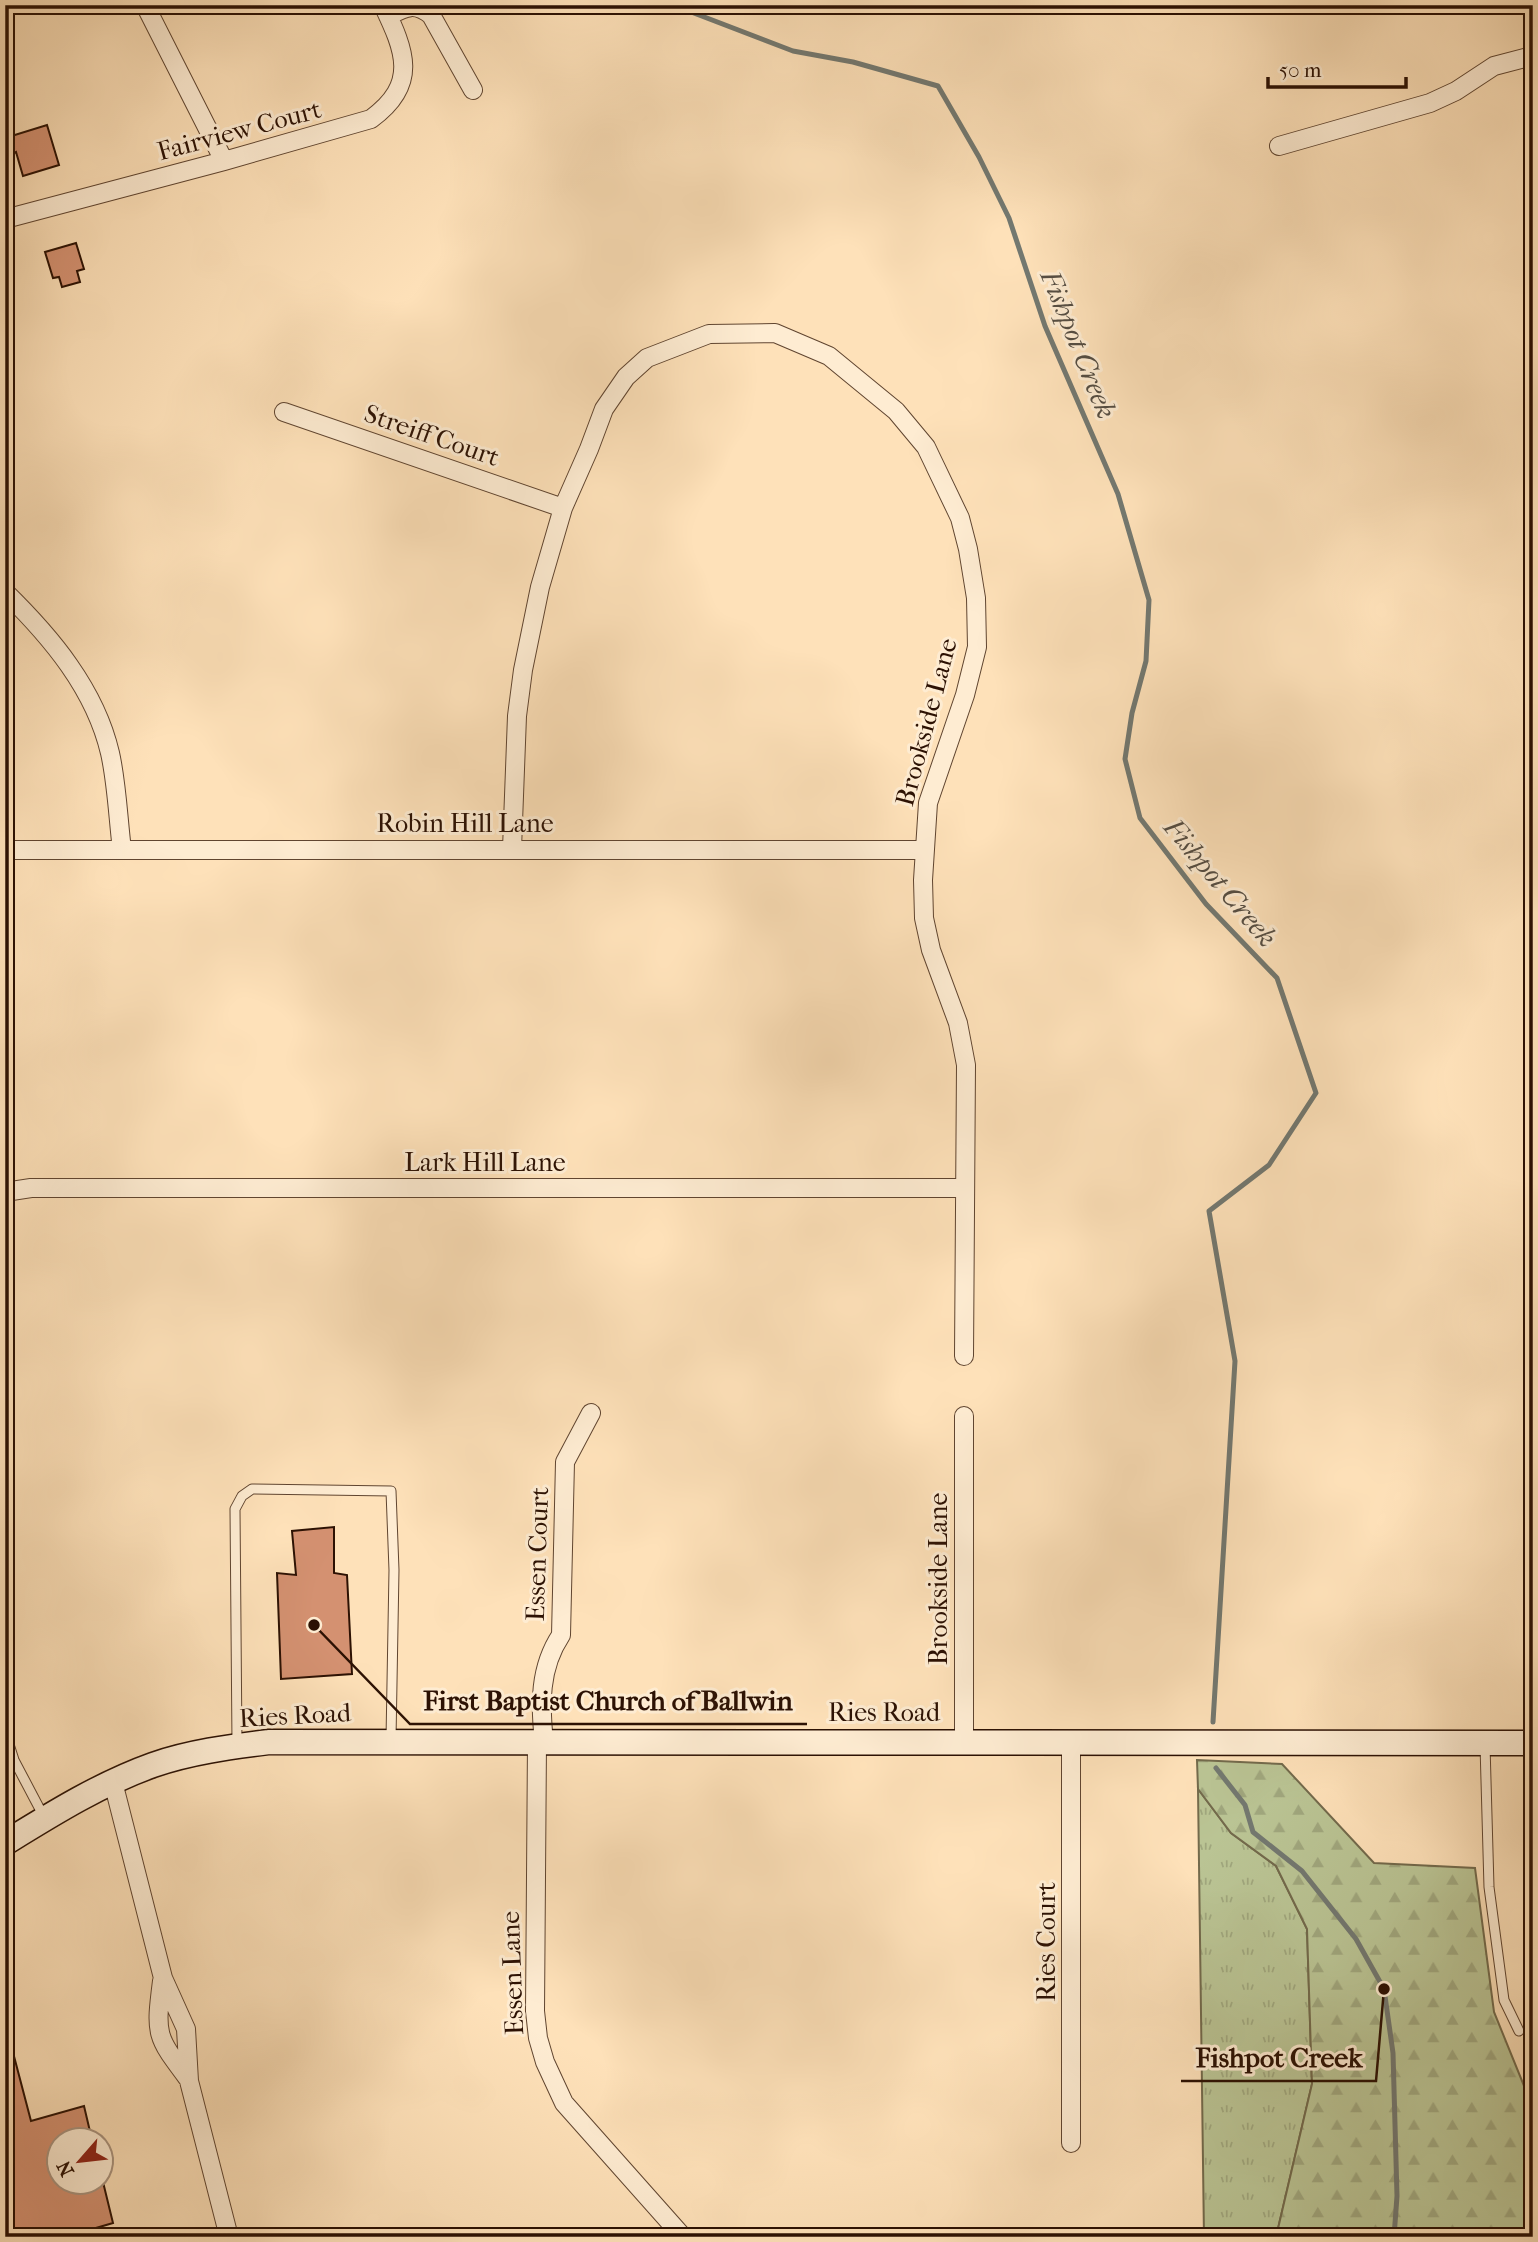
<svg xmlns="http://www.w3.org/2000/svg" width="1538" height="2242" font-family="'IM FELL French Canon',serif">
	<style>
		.grass { fill: url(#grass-tufts); stroke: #736a4c; stroke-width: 2 }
		.forest { fill: url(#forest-firs); stroke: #736a4c; stroke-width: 2 }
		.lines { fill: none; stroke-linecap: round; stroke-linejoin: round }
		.stream { stroke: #737870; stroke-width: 5 }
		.building { fill: #d49171; stroke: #2c1103; stroke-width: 2 }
		.lane-casing { stroke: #604530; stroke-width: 11 }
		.street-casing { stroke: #604530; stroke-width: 20 }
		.secondary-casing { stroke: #2c1103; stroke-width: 27 }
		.lane { stroke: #feecd2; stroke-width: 9 }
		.street { stroke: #feecd2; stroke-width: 18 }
		.secondary { stroke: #feecd2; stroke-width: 24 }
		.labels { text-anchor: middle; stroke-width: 6; stroke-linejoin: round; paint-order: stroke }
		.street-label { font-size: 26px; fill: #2c1103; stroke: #feecd2 }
		.water-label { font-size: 28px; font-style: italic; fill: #554d42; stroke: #feecd2 }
		.leader { fill: none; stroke: #2c1103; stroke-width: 2.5 }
		.callout-dot { fill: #2c1103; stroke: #feecd2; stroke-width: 2.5 }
		.callout-label { font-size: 28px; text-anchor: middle; font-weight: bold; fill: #2c1103; stroke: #feecd2; stroke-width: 6; stroke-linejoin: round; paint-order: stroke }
	</style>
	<defs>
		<pattern id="grass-tufts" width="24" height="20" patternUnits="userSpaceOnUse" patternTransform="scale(1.75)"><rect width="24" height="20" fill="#bac494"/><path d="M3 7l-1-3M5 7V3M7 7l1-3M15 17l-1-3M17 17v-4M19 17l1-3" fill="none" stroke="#a0a77e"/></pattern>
		<pattern id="forest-firs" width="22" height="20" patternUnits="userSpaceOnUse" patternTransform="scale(1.75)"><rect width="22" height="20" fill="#bac494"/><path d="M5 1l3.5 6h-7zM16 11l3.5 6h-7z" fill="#a0a77e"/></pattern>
	</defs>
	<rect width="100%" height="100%" fill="#fee1b9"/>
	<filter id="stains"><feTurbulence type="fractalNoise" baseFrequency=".00286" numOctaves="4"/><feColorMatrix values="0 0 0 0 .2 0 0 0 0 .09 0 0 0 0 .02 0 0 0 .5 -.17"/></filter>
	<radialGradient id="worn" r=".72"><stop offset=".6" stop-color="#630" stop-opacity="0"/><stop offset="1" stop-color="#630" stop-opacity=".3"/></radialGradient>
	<path class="grass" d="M1198 1789 1231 1833 1276 1866 1307 1929 1312 2084 1276 2237H1204Z"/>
	<path class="forest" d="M1197 1760 1282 1764 1374 1863 1475 1868 1494 2012 1533 2108V2237H1276L1312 2084 1307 1929 1276 1866 1231 1833 1198 1789Z"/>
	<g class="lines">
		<path class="stream" d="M673 5 793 51 853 62 938 86 979 157 1009 218 1045 326 1118 494 1149 600 1146 661 1132 713 1125 759 1140 818 1206 904 1277 978 1316 1093 1269 1165 1209 1211 1235 1361 1213 1722
			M1216 1768 1245 1805 1253 1832 1302 1871 1356 1939 1384 1989 1393 2053 1397 2196 1394 2237"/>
	</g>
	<path class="building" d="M47 125 59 165 23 176 16 152 5 158V138Z
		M76 243 84 269 77 271 80 282 62 287 59 277 53 278 45 252Z
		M334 1527V1573L347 1575 352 1674 281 1679 277 1573 296 1575 292 1531Z
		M10 2041 31 2121 84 2106 92 2140H60V2182H103L113 2223 96 2228 99 2237H5V2042Z"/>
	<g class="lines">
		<defs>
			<path id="lane" d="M5 1732 14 1760 44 1817
				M237 1744 235 1509 242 1496 252 1489 391 1491 394 1570 391 1739
				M1485 1745 1489 1887 1504 2000 1519 2031"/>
			<path id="street" d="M145 5 224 161
				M388 16C406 7 414 2 431 15L473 90
				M1279 146 1430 103 1456 91 1494 66 1532 56
				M5 219 224 161 371 119C419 84 405 51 383 5
				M284 412 563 508
				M5 592C51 637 95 689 110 753 117 784 118 818 122 850
				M512 849 517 716 523 670 540 587 563 508 589 449 604 409 626 377 647 358 709 334 775 333 829 356 896 411 926 447 960 518 968 549 976 598 977 647 965 695 928 803 923 880 924 918 931 950 958 1023 966 1065 964 1356
				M5 850H924
				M5 1192 31 1188H965
				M537 1742 535 2011 538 2038 545 2062 564 2103 683 2237
				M544 1742C540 1705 539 1668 561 1635L565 1462 591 1413
				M964 1742V1416
				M113 1782 163 1978 186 2029 189 2081 229 2237
				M162 1981C155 2036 156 2036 189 2080
				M1071 2143V1742"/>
			<path id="secondary" d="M5 1843C52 1814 100 1784 153 1765 190 1752 230 1747 269 1742L1533 1743"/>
		</defs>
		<use href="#lane" class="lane-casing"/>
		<use href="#street" class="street-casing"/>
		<use href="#secondary" class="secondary-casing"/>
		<use href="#lane" class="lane"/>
		<use href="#street" class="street"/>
		<use href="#secondary" class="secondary"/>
	</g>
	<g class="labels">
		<g class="street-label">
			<text transform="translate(239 130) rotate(-15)" y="9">Fairview Court</text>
			<text transform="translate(432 435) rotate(19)" y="9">Streiff Court</text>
			<text transform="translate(926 722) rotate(-75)" y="9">Brookside Lane</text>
			<text x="465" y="832">Robin Hill Lane</text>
			<text x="485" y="1171">Lark Hill Lane</text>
			<text transform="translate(537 1554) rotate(-88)" y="9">Essen Court</text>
			<text transform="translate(938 1579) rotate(-90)" y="9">Brookside Lane</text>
			<text x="884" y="1721">Ries Road</text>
			<text transform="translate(295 1715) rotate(-3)" y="9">Ries Road</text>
			<text transform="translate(1046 1942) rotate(-90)" y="9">Ries Court</text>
			<text transform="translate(512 1973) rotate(-92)" y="9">Essen Lane</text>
		</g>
		<g class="water-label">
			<text transform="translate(1079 344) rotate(68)" y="10">Fishpot Creek</text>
			<text transform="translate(1221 882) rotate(50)" y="10">Fishpot Creek</text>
		</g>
	</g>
	<path class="leader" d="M314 1625L410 1724H807M1384 1989L1376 2081H1181"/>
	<g class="callout-dot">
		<circle cx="314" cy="1625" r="7"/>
		<circle cx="1384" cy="1989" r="7"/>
	</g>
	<g class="callout-label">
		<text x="608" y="1710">First Baptist Church of Ballwin</text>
		<text x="1279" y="2067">Fishpot Creek</text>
	</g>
	<rect width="1538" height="2242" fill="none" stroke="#fee1b9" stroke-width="28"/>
	<rect x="7" y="7" width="1524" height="2228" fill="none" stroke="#2c1103" stroke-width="3.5"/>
	<rect x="14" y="14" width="1510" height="2214" fill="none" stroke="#2c1103" stroke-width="2"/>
	<g transform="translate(80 2161) rotate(242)"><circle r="33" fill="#feecd2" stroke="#aa947f" stroke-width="2"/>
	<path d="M0-5L12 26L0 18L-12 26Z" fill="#8f2418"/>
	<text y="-10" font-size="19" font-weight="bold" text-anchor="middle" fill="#2c1103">N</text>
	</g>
	<path d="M1268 77v10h138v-10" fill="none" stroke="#2c1103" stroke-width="3.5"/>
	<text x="1279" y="77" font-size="21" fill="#2c1103" stroke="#feecd2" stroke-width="5" paint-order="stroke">50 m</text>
	<rect width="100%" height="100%" filter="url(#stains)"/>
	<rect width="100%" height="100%" fill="url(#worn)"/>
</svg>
